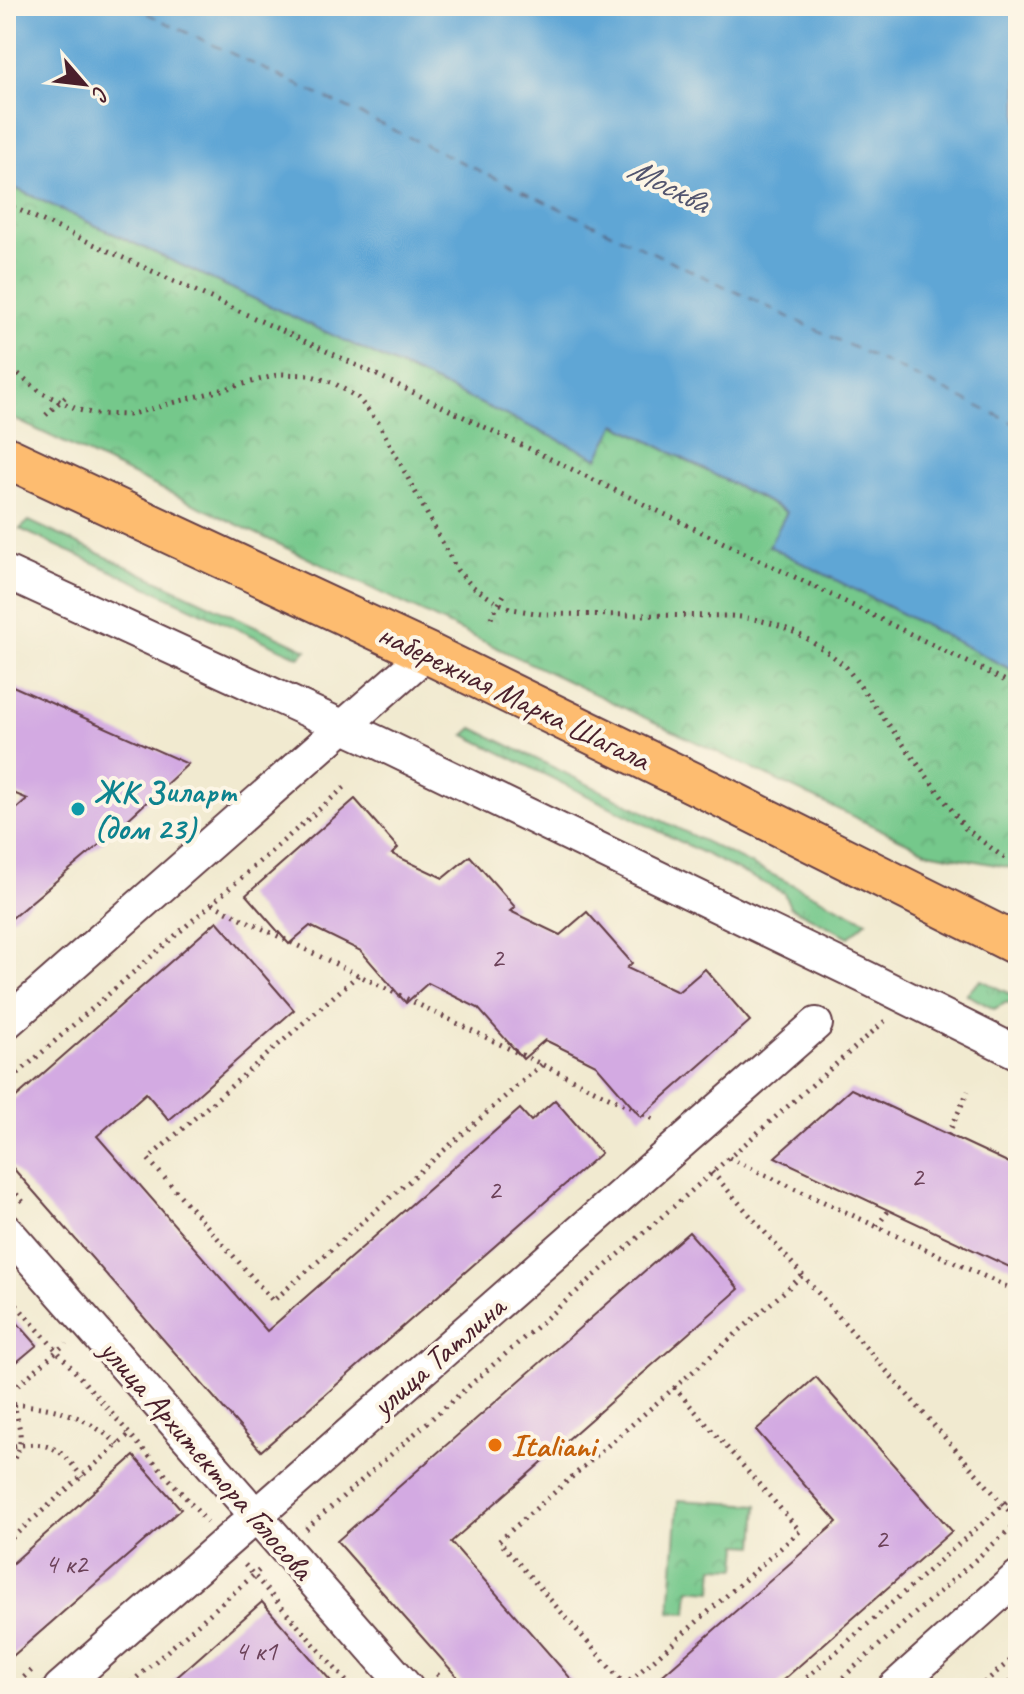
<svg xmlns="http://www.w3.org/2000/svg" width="1024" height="1694" font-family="Caveat,sans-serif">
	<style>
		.grass { fill: url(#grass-tufts); stroke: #5f745b; stroke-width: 2 }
		.park { fill: url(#park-crowns); stroke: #5f745b; stroke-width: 2 }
		.water { fill: #5fa6d5; stroke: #546280; stroke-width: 2 }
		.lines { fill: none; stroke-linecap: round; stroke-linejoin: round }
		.ferry { stroke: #52556f; stroke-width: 2; stroke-dasharray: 10 8; stroke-linecap: butt }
		.building { fill: #d3aae2 }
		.minor-casing { stroke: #633d44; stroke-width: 36 }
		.major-casing { stroke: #633d44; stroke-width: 44 }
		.path { stroke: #633d44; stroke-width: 5; stroke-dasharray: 2 6; stroke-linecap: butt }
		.minor { stroke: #fff; stroke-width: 32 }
		.major { stroke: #fdbc70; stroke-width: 40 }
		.culture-dot { fill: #0f9aa8; stroke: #fcf5e5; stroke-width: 3 }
		.food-dot { fill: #e8710a; stroke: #fcf5e5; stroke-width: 3 }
		.labels { text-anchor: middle; stroke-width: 8; stroke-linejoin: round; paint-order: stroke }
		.number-label { font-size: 28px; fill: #6c4259 }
		.street-label { font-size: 32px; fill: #4a1f2b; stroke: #fcf5e5 }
		.culture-label { font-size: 32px; font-weight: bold; fill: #0d838f; stroke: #fcf5e5; text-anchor: start }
		.food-label { font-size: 32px; font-weight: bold; fill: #c56008; stroke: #fcf5e5; text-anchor: start }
		.water-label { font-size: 34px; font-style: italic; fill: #52556f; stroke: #fcf5e5 }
	</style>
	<defs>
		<pattern id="grass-tufts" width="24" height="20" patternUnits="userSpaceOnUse" patternTransform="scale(2)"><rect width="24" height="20" fill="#74c88b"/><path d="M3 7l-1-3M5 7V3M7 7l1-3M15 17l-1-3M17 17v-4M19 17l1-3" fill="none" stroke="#66ab78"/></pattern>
		<pattern id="park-crowns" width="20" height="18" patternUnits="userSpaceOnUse" patternTransform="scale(2)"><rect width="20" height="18" fill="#74c88b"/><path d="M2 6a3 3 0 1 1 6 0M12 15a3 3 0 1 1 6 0" fill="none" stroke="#66ab78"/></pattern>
	</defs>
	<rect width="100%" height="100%" fill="#fcf5e5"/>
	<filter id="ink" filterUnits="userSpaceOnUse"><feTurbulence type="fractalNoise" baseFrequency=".0125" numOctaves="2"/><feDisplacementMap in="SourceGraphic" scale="16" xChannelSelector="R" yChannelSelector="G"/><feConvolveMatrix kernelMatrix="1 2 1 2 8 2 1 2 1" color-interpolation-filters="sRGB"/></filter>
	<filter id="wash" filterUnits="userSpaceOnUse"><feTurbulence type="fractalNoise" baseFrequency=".006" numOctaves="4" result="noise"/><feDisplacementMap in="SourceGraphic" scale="32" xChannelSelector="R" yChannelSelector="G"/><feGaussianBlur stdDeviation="1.8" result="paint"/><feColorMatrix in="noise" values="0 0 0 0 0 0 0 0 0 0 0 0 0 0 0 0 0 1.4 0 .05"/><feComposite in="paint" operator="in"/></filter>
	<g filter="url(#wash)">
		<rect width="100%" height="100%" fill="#f1ead0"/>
		<path class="grass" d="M29 521 307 650 299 657 20 529Z
			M473 728 867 921 849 937 790 907 784 893 465 735Z
			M981 980 1018 998V1007L1007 1002 994 1009 966 994Z"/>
		<path class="park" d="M6 184 598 458 615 424 787 512 770 546 1018 673V869L928 852 6 415Z
			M678 1500 758 1505 755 1546 739 1545 737 1568 714 1567 712 1591 689 1589 687 1613 670 1612Z"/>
		<path class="water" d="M6 6H1018V673L769 546 787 512 616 424 598 458 6 184Z"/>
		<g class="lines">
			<path class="ferry" d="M131 6 1018 425"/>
		</g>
		<g id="blocks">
			<path class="building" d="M6 683 188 764 112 834 6 923V818L28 799 6 790Z
				M355 799 398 848 392 854 443 878 470 856 515 907 510 911 560 935 587 912 632 963 627 968 678 992 705 969 750 1021 641 1117 596 1065 584 1059 545 1040 523 1059 478 1008 428 983 406 1003 361 951 310 926 289 944 246 895Z
				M217 921 294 1010 169 1120 146 1093 97 1136 267 1331 520 1109 531 1121 555 1100 601 1153 261 1451 6 1160V1106Z
				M851 1089 1018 1167V1271L775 1157Z
				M689 1232 739 1289 451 1542 579 1688H467L337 1541Z
				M6 1310 37 1345 6 1371Z
				M816 1377 952 1531 774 1688H648L837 1522 756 1430Z
				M134 1456 181 1509 6 1662V1569Z
				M262 1602 337 1688H165L177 1677Z"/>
		</g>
	</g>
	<g filter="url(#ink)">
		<use href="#blocks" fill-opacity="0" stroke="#633d44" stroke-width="2"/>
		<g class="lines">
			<defs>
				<path id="minor" d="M6 572 379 743 867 978 1018 1053
					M6 1023 427 653
					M6 1230 407 1688
					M60 1688 816 1024
					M894 1688 1018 1577"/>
				<path id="major" d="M6 457 427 653 718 795 1018 945"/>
			</defs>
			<use href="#minor" class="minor-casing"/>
			<use href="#major" class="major-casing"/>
			<path class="path" d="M6 204 350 362 809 584 1018 687
				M6 364 42 393 79 410 95 414 128 415 281 374 309 375 334 383 358 398 378 422 457 570 472 586 496 602 512 609 541 614 731 616C778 620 809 636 846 667L965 828 1003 857 1018 860
				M46 415 67 395
				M491 618 505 593
				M212 904 658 1121
				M358 975 148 1159 273 1301 542 1064
				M6 1084 347 785
				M948 1135 968 1091
				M729 1158 1018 1292
				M712 1172 1018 1521
				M6 1182 24 1203
				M877 1226 889 1210
				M6 1293 207 1522
				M674 1387 800 1531 625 1685 499 1541C600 1452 702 1364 803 1275
				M6 1396 66 1343
				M6 1404C54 1406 81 1413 118 1444
				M6 1447C47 1441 57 1443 82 1477
				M6 1472C25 1442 22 1438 14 1404
				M6 1522 14 1536
				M306 1529 885 1021
				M6 1543 131 1433
				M245 1565 352 1688
				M437 1674 449 1688
				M12 1688 33 1669
				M125 1688 263 1567
				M795 1688 1018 1492
				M831 1688 1018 1522
				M978 1688 1018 1654
				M1003 1688 1018 1675"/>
			<use href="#minor" class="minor"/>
			<use href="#major" class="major"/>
		</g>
	</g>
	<circle class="culture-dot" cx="78" cy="809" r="8"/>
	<circle class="food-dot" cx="495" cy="1445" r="8"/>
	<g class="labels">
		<g class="number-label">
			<text x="497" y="967">2</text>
			<text x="917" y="1186">2</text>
			<text x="494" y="1199">2</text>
			<text x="881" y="1548">2</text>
			<text x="66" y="1573">4 к2</text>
			<text x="256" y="1660">4 к1</text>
		</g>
		<g class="street-label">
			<text transform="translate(514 696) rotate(26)" y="11">набережная Марка Шагала</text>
			<text transform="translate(438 1356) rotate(-41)" y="11">улица Татлина</text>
			<text transform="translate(207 1459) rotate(49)" y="11">улица Архитектора Голосова</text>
		</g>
		<g class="culture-label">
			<text x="94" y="802">ЖК Зиларт<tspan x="94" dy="37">(дом 23)</tspan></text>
		</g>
		<g class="food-label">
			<text x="511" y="1456">Italiani</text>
		</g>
		<g class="water-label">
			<text transform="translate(669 184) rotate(27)" y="12">Москва</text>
		</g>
	</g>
	<rect width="1024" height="1694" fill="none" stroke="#fcf5e5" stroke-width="32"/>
	<g transform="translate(84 84) rotate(118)" stroke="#fcf5e5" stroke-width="6" paint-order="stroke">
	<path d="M0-6L14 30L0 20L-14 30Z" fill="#4a1f2b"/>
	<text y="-12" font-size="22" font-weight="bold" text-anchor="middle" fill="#4a1f2b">С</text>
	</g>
</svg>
